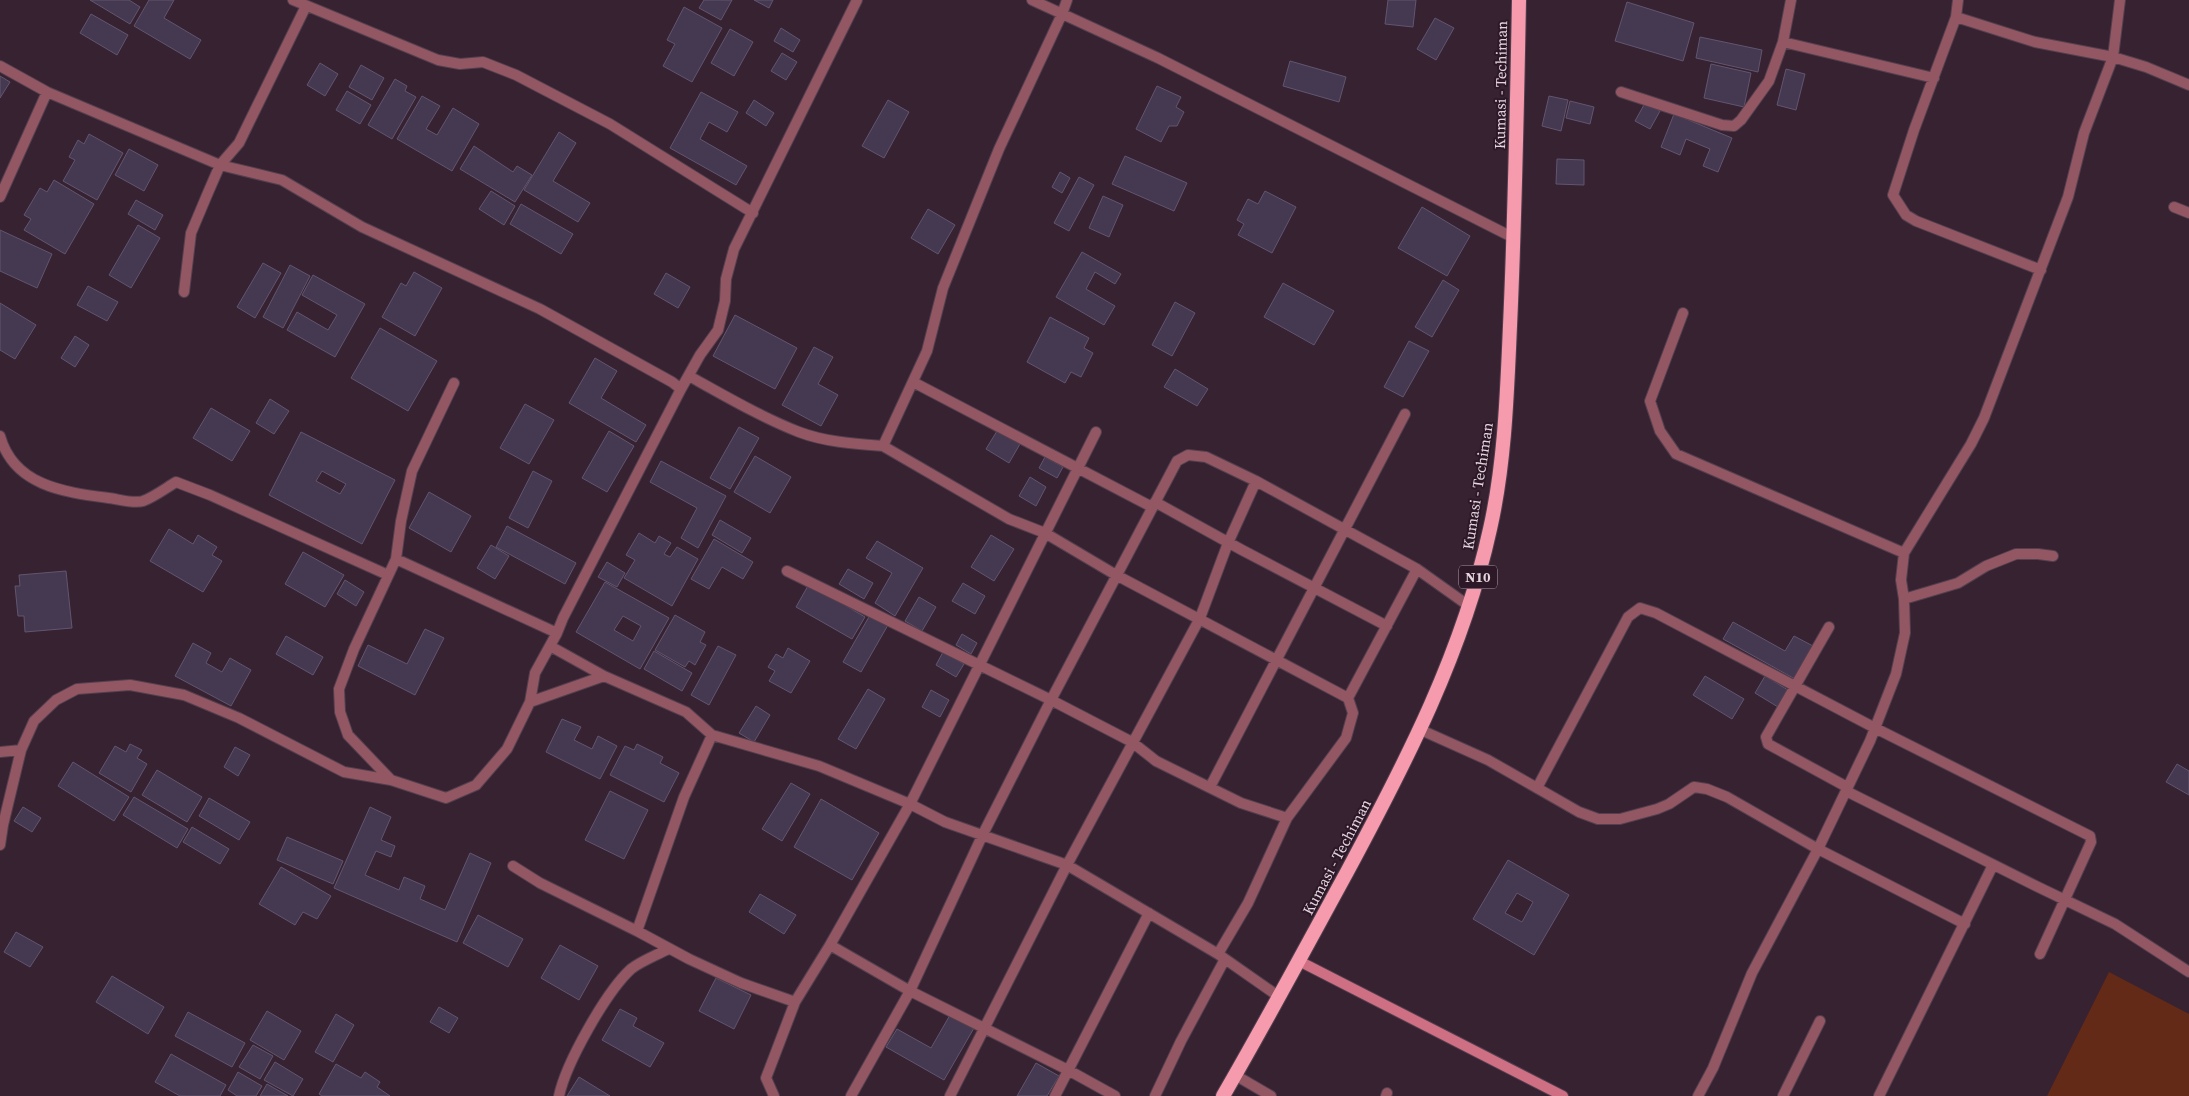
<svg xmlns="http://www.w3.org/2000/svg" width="2189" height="1096" font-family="'Source Serif 4',serif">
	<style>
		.green { fill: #632a18 }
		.building { fill: #453951; stroke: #62556f; fill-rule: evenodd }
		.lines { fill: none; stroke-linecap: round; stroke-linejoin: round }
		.minor-casing { stroke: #533f4e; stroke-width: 12 }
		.secondary-casing { stroke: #533f4e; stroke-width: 12 }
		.trunk-casing { stroke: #533f4e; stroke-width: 16 }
		.minor { stroke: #935763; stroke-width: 10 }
		.secondary { stroke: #ce6f83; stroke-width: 10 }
		.trunk { stroke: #f69aad; stroke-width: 14 }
		.labels { text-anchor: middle; stroke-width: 4; stroke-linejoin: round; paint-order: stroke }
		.shield { fill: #2d1828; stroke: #ad9ca8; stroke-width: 1 }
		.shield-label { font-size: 14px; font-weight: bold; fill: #e4d5df }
		.street-label { font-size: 15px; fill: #e4d5df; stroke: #2d1828 }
	</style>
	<rect width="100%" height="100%" fill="#372232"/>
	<path class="green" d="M2109 972 2189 1014V1096H2047Z"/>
	<path class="building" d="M90 0H129L140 7 130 24Z
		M149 0H174L164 18 201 40 190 59 134 26Z
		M704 0H732L721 20 699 8Z
		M754 0H773L769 8Z
		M1388 0H1416L1413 27 1385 24Z
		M1627 2 1694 23 1683 61 1615 41Z
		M684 7 722 28 692 82 663 66 675 44 667 40Z
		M91 14 128 35 117 55 80 33Z
		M1435 18 1454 28 1436 60 1417 49Z
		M781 28 800 40 793 52 774 41Z
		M730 29 753 42 734 76 711 63Z
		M1700 37 1762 50 1758 72 1696 58Z
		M782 53 797 62 786 80 771 71Z
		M1290 61 1346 77 1339 102 1283 86Z
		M320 63 338 74 325 96 307 85Z
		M1711 64 1751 73 1744 107 1704 98Z
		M361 65 384 78 372 100 349 87Z
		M1786 69 1805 74 1796 110 1777 105Z
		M0 76 10 82 0 98Z
		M395 79 407 86 405 91 416 97 392 139 368 125Z
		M1157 86 1181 97 1176 107 1184 112 1177 126H1169L1161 142 1136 129Z
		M347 91 371 105 360 124 336 110Z
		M701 92 738 112 727 132 709 122 700 139 747 166 736 185 670 148Z
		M422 96 440 106 426 129 437 135 453 108 479 124 452 171 397 139Z
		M1549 96 1568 100 1561 131 1542 126Z
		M754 100 774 113 766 126 746 113Z
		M888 100 909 112 884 158 862 146Z
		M1570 101 1594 107 1590 124 1566 118Z
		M1645 103 1660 111 1650 129 1635 121Z
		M1674 114 1732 138 1718 172 1703 166 1710 149 1686 139 1680 155 1661 147Z
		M559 132 576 143 553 181 590 203 578 222 524 190Z
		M89 134 123 153 97 200 63 181 75 160 69 157 78 140 84 144Z
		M474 146 513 172 517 166 532 175 515 202 460 169Z
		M129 149 158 165 144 191 115 175Z
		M1125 156 1187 183 1174 211 1112 184Z
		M1557 159 1584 160V185L1556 184Z
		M1060 172 1070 178 1062 193 1052 187Z
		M1079 177 1094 185 1069 231 1054 223Z
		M54 180 94 204 65 254 24 230 31 219 24 215 40 188 47 192Z
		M491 191 515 206 504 225 479 209Z
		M1265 191 1296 207 1272 253 1238 235 1244 224 1237 220 1248 199 1258 204Z
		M1103 196 1123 205 1109 237 1089 228Z
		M136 200 163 215 155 230 128 214Z
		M521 204 573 234 561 254 510 224Z
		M1422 207 1470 236 1447 276 1398 248Z
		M928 209 955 225 938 254 911 238Z
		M138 225 160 238 131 288 109 275Z
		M0 230 52 254 37 288 0 271Z
		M1082 252 1121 274 1115 284 1095 272 1086 289 1115 306 1104 325 1056 297Z
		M263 263 281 273 255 318 237 307Z
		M290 265 310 276 283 328 263 317Z
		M414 272 442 288 415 336 382 317 401 283 406 286Z
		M666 273 690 287 678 308 654 294Z
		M313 275 365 304 335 357 287 330 297 312 328 330 337 315 302 295Z
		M1443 280 1459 290 1432 337 1415 327Z
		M1283 283 1334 311 1314 345 1264 317Z
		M88 286 118 302 107 321 77 305Z
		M1175 302 1195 313 1172 356 1152 345Z
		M0 303 36 325 15 359 0 350Z
		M735 315 797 348 775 389 713 356Z
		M1050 317 1089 338 1084 348 1093 353 1081 377 1071 372 1065 383 1027 362Z
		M380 328 437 361 408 411 351 378Z
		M75 336 89 345 75 367 61 358Z
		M1409 341 1429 351 1403 397 1384 387Z
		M814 347 833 357 818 384 838 395 821 426 782 405Z
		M595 358 617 371 601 398 646 425 636 442 569 403Z
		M1175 369 1208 389 1197 406 1164 387Z
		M270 399 289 411 274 434 256 423Z
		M525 404 554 420 529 464 500 448Z
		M211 408 250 431 232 461 193 438Z
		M739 427 759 438 730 489 710 478Z
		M609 431 634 446 607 492 582 478Z
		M997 431 1020 444 1009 463 986 449Z
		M301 432 395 480 362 544 269 495ZM322 471 346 484 340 494 316 481Z
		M755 456 791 477 770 513 734 492Z
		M1045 457 1063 467 1057 478 1039 468Z
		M661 461 726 496 698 548 681 538 697 508 650 482Z
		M533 471 552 481 528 528 509 518Z
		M1030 477 1046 487 1036 506 1019 496Z
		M429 492 471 516 451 552 409 528Z
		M720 520 751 538 742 553 712 535Z
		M507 526 576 563 565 584 496 547Z
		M169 529 193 544 198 535 217 547 212 555 222 561 203 592 150 561Z
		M639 533 655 543 659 536 671 543 664 554 670 557 677 547 698 559 672 606 624 578 635 560 626 555Z
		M991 535 1014 549 994 581 971 567Z
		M714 539 753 562 743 579 722 567 709 589 691 579Z
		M877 541 923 568 895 616 875 603 892 573 866 558Z
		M491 545 509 556 495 579 477 568Z
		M303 552 344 575 325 607 285 584Z
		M607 562 625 573 617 587 598 577Z
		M848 569 873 583 864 599 839 584Z
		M66 571 72 628 25 632 24 616H18L15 586H20L19 575Z
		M345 580 364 592 356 606 337 594Z
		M605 582 669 618 640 669 576 632ZM623 616 641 626 633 641 614 630Z
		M963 583 985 596 975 614 952 601Z
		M809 584 865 617 852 639 796 607Z
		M919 597 936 607 922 631 905 621Z
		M675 615 705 632 700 642 706 645 695 665 689 661 685 667 655 650Z
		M870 615 888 625 861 672 843 662Z
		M1733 622 1785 651 1794 636 1813 646 1795 679 1723 639Z
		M425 629 444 638 415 695 358 666 368 645 407 664Z
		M962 634 977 643 971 654 956 645Z
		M286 636 323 657 313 675 276 654Z
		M193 643 211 653 206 663 222 672 230 658 251 670 231 706 175 676Z
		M718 646 736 655 709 705 691 695Z
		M788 648 810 661 791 693 769 681 775 671 768 667 776 654 783 658Z
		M654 651 692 673 682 691 644 669Z
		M943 652 964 664 956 677 936 665Z
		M1705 676 1744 699 1732 719 1693 695Z
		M1765 676 1788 690 1778 707 1755 693Z
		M868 689 885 699 856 749 838 739Z
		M931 690 949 700 940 717 922 707Z
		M756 706 770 715 754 742 739 733Z
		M562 719 581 727 574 740 592 749 598 736 617 746 600 779 546 752Z
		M130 744 142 750 137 758 147 764 131 792 99 773 115 746 126 752Z
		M637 744 663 757 660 763 679 773 664 802 610 775 625 746 634 750Z
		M235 747 250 755 238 776 224 767Z
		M73 762 129 797 114 821 58 786Z
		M2177 764 2189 771V795L2166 782Z
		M157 770 202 797 187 822 142 795Z
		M791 783 810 794 782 841 762 829Z
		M610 791 648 810 624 859 585 840Z
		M134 797 188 829 177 848 123 815Z
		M209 798 250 822 239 840 199 816Z
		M821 799 879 833 852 880 794 847Z
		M23 807 41 818 32 832 14 821Z
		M370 807 391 817 381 840 395 846 391 857 376 851 365 875 399 890 404 877 425 886 420 899 445 910 470 853 491 863 457 942 334 888Z
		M192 827 229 849 220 864 183 842Z
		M287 837 343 861 333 884 277 860Z
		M1508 860 1569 895 1534 955 1473 919ZM1517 893 1533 902 1522 922 1505 913Z
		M281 867 331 896 317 919 303 912 295 925 259 904Z
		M760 894 796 915 784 934 749 912Z
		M478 915 523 939 508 967 463 943Z
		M16 932 43 947 30 967 4 952Z
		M560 945 598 966 579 1000 541 978Z
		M112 976 164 1007 148 1034 96 1002Z
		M716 978 751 995 734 1029 699 1011Z
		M439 1007 458 1018 449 1033 430 1022Z
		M620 1009 637 1018 633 1026 664 1043 650 1067 602 1040Z
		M267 1011 301 1031 284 1060 250 1040Z
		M188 1012 245 1043 232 1067 175 1036Z
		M336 1014 354 1025 333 1062 315 1052Z
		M950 1015 974 1028 944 1080 886 1047 897 1029 931 1048Z
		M253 1045 273 1056 260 1079 239 1067Z
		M171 1054 226 1085 220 1096H180L155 1082Z
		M275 1062 303 1079 293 1096 264 1080Z
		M1036 1063 1059 1076 1047 1096H1017Z
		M336 1064 361 1078 365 1072 380 1082 377 1087 390 1096H322L319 1094Z
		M238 1072 262 1086 256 1096H237L228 1090Z
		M579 1077 610 1096H567Z
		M267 1084 288 1096H260Z"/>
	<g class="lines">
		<defs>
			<path id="minor" d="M293 0 438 60 460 64 483 62 516 75 610 124 753 213
				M1032 0 1158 58 1514 238
				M1067 0 1062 14 999 149 943 288 927 351 883 446 1009 519 1045 533 1116 575 1348 698 1353 713 1346 738 1287 818 1248 903 1218 954
				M1958 0 1956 17 1914 130 1893 195 1906 215 1916 221 2041 270
				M1956 17 2035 42 2113 57 2146 67 2189 85
				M1783 42 1934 78
				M0 66 47 92 220 165 282 180 362 227 540 309 672 382 681 389
				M1621 92 1722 125 1734 126 1741 120 1769 81 1783 42 1791 0
				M0 197 47 92
				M2174 207 2189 213
				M184 292 191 233 207 195 220 165 239 143 306 6
				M1683 313 1650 401 1660 431 1676 454 1904 553
				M689 376C725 396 761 417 799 432 825 442 856 444 883 446
				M913 382 1152 507
				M454 383 412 471 401 521 396 559 354 649 339 689 340 712 348 735 391 780 446 798 476 785 507 749 530 702 535 673 557 633 563 618 681 389 700 355 718 330 725 301 726 279 734 249 857 0
				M0 436C14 486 64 492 109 498 118 499 134 504 143 501 154 497 166 488 176 482L210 495 388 575
				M1155 502 1242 550 1387 626
				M396 559 557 633
				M787 571 1051 700 1132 742 1156 761 1241 803 1287 818
				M1904 599 1958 583 1986 566 2016 554H2038L2053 556
				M1829 627 1766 737 1768 744 1847 787
				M550 646 604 676 686 712 712 735 819 766 910 804 945 822 1067 865 1218 954 1278 996
				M1348 698 1417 569
				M530 702 604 676
				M1421 730 1488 760 1579 812 1598 819H1620L1657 809 1669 804 1694 787 1707 789 1727 797 1818 849 1965 924
				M0 752 21 750
				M1210 787 1405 414
				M1537 788 1628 617 1640 608 1656 613 1875 728 2090 836 2091 842 2040 954
				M1846 791 2036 886 2115 924 2189 972
				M0 845 3 825 21 750 34 721 56 700 77 689 130 685 184 695 239 718 344 772 391 780
				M513 866 540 883 637 931 689 959 741 983 795 1002
				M637 931 684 797 712 735
				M830 945 910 991 1068 1070 1115 1096
				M1235 1075 1271 1096
				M559 1096C566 1063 606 992 631 969 641 961 657 955 668 949
				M774 1096 766 1078 795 1002 830 945 910 804 1096 432
				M851 1096 910 991 983 834 1051 700 1177 461 1188 455 1206 457 1256 481 1417 569 1469 606
				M950 1096 1067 865 1200 618 1228 543 1256 481
				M1055 1096 1149 913
				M1155 1096 1181 1041 1225 959
				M1386 1096 1387 1093
				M1698 1096 1713 1068 1752 973 1818 849 1870 741 1896 674 1905 633 1904 599 1901 580 1904 553 1971 444 1984 418 2068 197 2084 133 2113 57 2120 0
				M1783 1096 1820 1021
				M1879 1096 1993 865"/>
			<path id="secondary" d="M1299 961 1563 1096"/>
			<path id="trunk" d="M1223 1096C1266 1022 1306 947 1347 872 1406 762 1463 652 1490 529 1505 463 1507 393 1510 326 1515 217 1517 109 1519 0"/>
		</defs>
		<use href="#minor" class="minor-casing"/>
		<use href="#secondary" class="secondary-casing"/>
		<use href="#trunk" class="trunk-casing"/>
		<use href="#minor" class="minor"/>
		<use href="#secondary" class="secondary"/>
		<use href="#trunk" class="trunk"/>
	</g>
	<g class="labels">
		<rect class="shield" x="1459" y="565.5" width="38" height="23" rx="4"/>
		<g class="shield-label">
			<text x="1478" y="582">N10</text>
		</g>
		<g class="street-label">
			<text transform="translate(1501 85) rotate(-89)" y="5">Kumasi - Techiman</text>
			<text transform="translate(1478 486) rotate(-81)" y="5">Kumasi - Techiman</text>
			<text transform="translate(1337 857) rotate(-62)" y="5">Kumasi - Techiman</text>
		</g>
	</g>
</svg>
